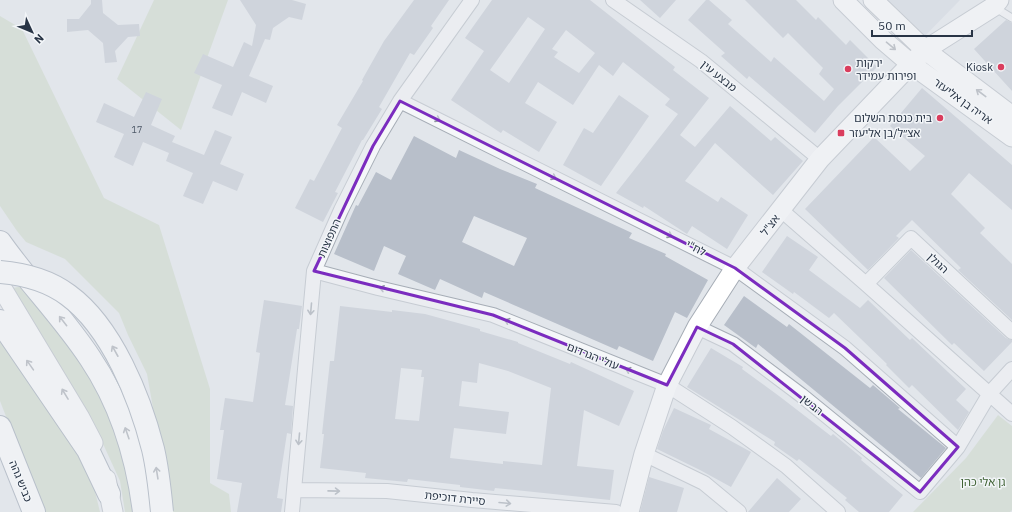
<svg xmlns="http://www.w3.org/2000/svg" width="1012" height="512" font-family="'IBM Plex Sans','Noto Sans Hebrew',sans-serif">
	<style>
		.built { fill: #cfd5de }
		.green { fill: #c8d6c2 }
		.building { fill: #b8bfca; fill-rule: evenodd }
		.lines { fill: none; stroke-linecap: round; stroke-linejoin: round }
		.lane-casing { stroke: #a6adb6; stroke-width: 9 }
		.street-casing { stroke: #a6adb6; stroke-width: 16 }
		.secondary-casing { stroke: #a6adb6; stroke-width: 21 }
		.highway-casing { stroke: #8894a3; stroke-width: 24 }
		.lane { stroke: #f5f7f9; stroke-width: 7 }
		.street { stroke: #f5f7f9; stroke-width: 14 }
		.secondary { stroke: #fff; stroke-width: 19 }
		.highway { stroke: #fff; stroke-width: 22 }
		.highway-bridge-casing { stroke: #8894a3; stroke-width: 24; stroke-linecap: butt }
		.highway-bridge { stroke: #fff; stroke-width: 22 }
		.oneway { stroke: #949aa2 }
		.oneway2 { stroke: #8e969f }
		.marked { fill: none; stroke: #7b2cbf; stroke-width: 3; stroke-linejoin: round }
		.poi-dot { fill: #da3d5d; stroke: #f2f5f8; stroke-width: 1.5 }
		.labels { text-anchor: middle; stroke-width: 3; stroke-linejoin: round; paint-order: stroke }
		.number-label { font-size: 9px; fill: #4c5766 }
		.poi-label { font-size: 11px; fill: #283445; stroke: #f2f5f8; text-anchor: start }
		.street-label { font-size: 11px; fill: #283445; stroke: #f2f5f8 }
		.park-label { font-size: 11px; fill: #3f6234; stroke: #f2f5f8 }
	</style>
	<rect width="100%" height="100%" fill="#e2e6eb"/>
	<path class="built" d="M875 0H960L918 43Z"/>
	<path class="green" d="M154 0H228L181 130 117 79Z
		M0 16 22 29 104 198 159 225 210 389V483L229 494 231 512H167L156 425 147 374 128 335 119 313 65 259 26 242 17 231 0 206Z
		M23 286C45 315 70 343 89 374 107 403 122 442 129 476 131 488 132 500 134 512H125L120 481 104 446 13 288Z
		M0 339 69 436 93 483 100 512H43L0 401Z
		M998 415 1012 426V510L1010 512H913L966 458Z"/>
	<path class="building" d="M91 0H102L103 13 118 25 139 24 140 36 128 37 115 51 117 62 105 63 103 43 88 30 67 32V19H79L91 4Z
		M240 0H292L306 4 302 20 289 17 273 28 270 40 265 39 249 76 273 86 266 103 242 92 232 116 212 108 222 85 194 73 203 54 233 67 244 42 252 46 256 25Z
		M414 0H449L431 26 433 28 414 55 410 53 379 107 382 109 363 140H362L335 192 338 193 323 222 295 208 310 179 314 181 342 128 337 125 363 81 362 80 384 41Z
		M492 0H590L675 67 673 70 709 98 680 135 695 147 730 106 771 141 775 137 803 161 773 195 715 143 685 181 718 202 721 197 748 215 727 249 692 226 687 234 644 206 643 208 616 193 678 114 665 105 670 99 623 62 613 76 599 65 573 105 538 82 525 103 557 122 539 152 503 130 501 133 451 100 484 51 465 38ZM528 17 545 29 509 83 490 70ZM566 30 595 53 579 73 554 57 558 52 552 49Z
		M640 0H676L660 18Z
		M706 0H709L732 20 728 24 771 62 774 57 824 101 834 89 819 74 823 68 788 33 783 38 745 0H796L816 20 818 17 846 45 850 40 877 67 838 106 815 133 749 76 747 79 721 56 725 53 688 20Z
		M1006 20 1012 23V91L974 49Z
		M922 88 1012 165V210L969 173 951 194 985 228 980 233 1012 264V320L958 270 961 268 912 220 896 236 899 238 868 270 805 209 874 137 910 171 925 156 890 126Z
		M146 92 162 99 151 125 175 136 172 142 204 155 215 130 232 137 220 164 244 174 237 191 213 181 203 204 183 196 193 173 166 161 169 153 143 142 133 166 114 157 124 134 96 122 104 103 134 117Z
		M619 95 649 116 601 186 563 165 584 128 593 133Z
		M414 136 456 158 459 150 500 169 537 184 535 188 632 233 629 238 666 254 665 256 708 280 687 318 675 312 653 361 619 346 617 350 484 292 482 298 440 279 435 290 398 274 406 256 384 246 374 271 334 254 356 205 358 206 376 172 391 180ZM474 216 527 238 514 266 462 242Z
		M787 236 818 257 809 270 860 308 868 300 910 340 912 338 966 389 956 400 969 412 958 430 912 385 909 388 886 365 887 364 834 313 829 318 794 292 793 294 762 272Z
		M911 250 1006 338 1012 340V342L984 371 954 343 952 345 884 278Z
		M744 296 787 327 789 324 870 388 873 385 900 408 898 409 946 448 921 478 758 344 756 348 724 325Z
		M264 300 302 306 299 329H297L285 405 293 406 291 434 287 433 277 498 283 499 281 512H237L242 483 217 479 224 430H220L225 398 253 402 260 353 256 352Z
		M340 306 392 312V310L425 314 480 329V331L518 342V343L570 364 571 362 634 391 619 426 584 410 577 466 614 470 610 500 495 488 494 491 460 487V485L408 479 407 482 365 478 366 473 320 468 324 434H322L330 361H334ZM479 363 508 371 551 388 542 465 503 461V464L450 458 454 428 506 434 509 412 459 406 462 381 477 383ZM401 368 422 370 421 377H424L419 421 395 419Z
		M711 348 743 367 742 369 779 396 831 436 833 434 862 458 861 460 903 495 889 512H859L845 500 847 498 799 459 797 461 774 445 775 442 687 387Z
		M674 408 711 425 709 429 751 452 731 487 700 470 657 449 663 431Z
		M649 477 684 488 677 512H640Z
		M777 478 801 499 789 512H748Z"/>
	<g class="lines">
		<defs>
			<path id="lane" d="M994 7 1012 18"/>
			<path id="street" d="M613 0 701 61 820 159
				M400 101 735 268 845 348 958 447
				M781 210 866 284 1012 414
				M314 271 378 288 493 315 667 385 732 427 786 466 838 512
				M866 284 911 238 1012 332
				M697 327 733 344 801 395 920 492 958 447 990 393 1012 369
				M644 454 704 483 739 512
				M295 490 387 491 472 500 616 512
				M292 512 314 271 341 210 373 146 400 101 472 0"/>
			<path id="secondary" d="M843 0 883 40 911 64 1012 137
				M873 0 925 50 1012 116
				M0 285 80 418 93 443
				M106 479 113 512
				M629 512 644 454 667 385 697 327 735 268 820 159 911 64 925 50 993 7 999 0"/>
			<path id="highway" d="M0 242C28 282 63 317 90 358 121 404 137 457 144 512
				M0 321 88 450 109 494
				M0 427 34 512"/>
		</defs>
		<use href="#lane" class="lane-casing"/>
		<use href="#street" class="street-casing"/>
		<use href="#secondary" class="secondary-casing"/>
		<use href="#highway" class="highway-casing"/>
		<use href="#lane" class="lane"/>
		<use href="#street" class="street"/>
		<use href="#secondary" class="secondary"/>
		<use href="#highway" class="highway"/>
		<defs>
			<path id="highway-bridge" d="M0 272C24 274 49 281 68 295 112 327 140 398 153 449 158 470 160 491 162 512"/>
		</defs>
		<use href="#highway-bridge" class="highway-bridge-casing"/>
		<use href="#highway-bridge" class="highway-bridge"/>
	</g>
	<defs><path id="oneway-shaft" d="M-6 0H5M1.5-3L5.5 0L1.5 3" fill="none" stroke-width="1.6" stroke-linecap="round" stroke-linejoin="round"/></defs>
	<g class="oneway">
		<use href="#oneway-shaft" transform="translate(891 46) rotate(40)"/>
		<use href="#oneway-shaft" transform="translate(981 93) rotate(-143)"/>
		<use href="#oneway-shaft" transform="translate(63 321) rotate(-128)"/>
		<use href="#oneway-shaft" transform="translate(115 351) rotate(-119)"/>
		<use href="#oneway-shaft" transform="translate(30 365) rotate(-125)"/>
		<use href="#oneway-shaft" transform="translate(65 394) rotate(-121)"/>
		<use href="#oneway-shaft" transform="translate(127 433) rotate(-109)"/>
		<use href="#oneway-shaft" transform="translate(157 473) rotate(-99)"/>
	</g>
	<g class="oneway2">
		<use href="#oneway-shaft" transform="translate(435 118) rotate(27)"/>
		<use href="#oneway-shaft" transform="translate(551 176) rotate(27)"/>
		<use href="#oneway-shaft" transform="translate(667 234) rotate(27)"/>
		<use href="#oneway-shaft" transform="translate(385 289) rotate(-167)"/>
		<use href="#oneway-shaft" transform="translate(311 309) rotate(95)"/>
		<use href="#oneway-shaft" transform="translate(510 322) rotate(-158)"/>
		<use href="#oneway-shaft" transform="translate(631 371) rotate(-158)"/>
		<use href="#oneway-shaft" transform="translate(299 439) rotate(95)"/>
		<use href="#oneway-shaft" transform="translate(334 491) rotate(1)"/>
		<use href="#oneway-shaft" transform="translate(505 503) rotate(5)"/>
	</g>
	<path d="M0 0H1012V512H0ZM400 101 735 268 845 348 958 447 920 492 733 344 697 327 667 385 493 315 314 271 373 146Z" fill="#e2e6eb" fill-opacity=".55" fill-rule="evenodd"/>
	<path class="marked" d="M400 101 735 268 845 348 958 447 920 492 733 344 697 327 667 385 493 315 314 271 373 146Z"/>
	<g class="poi-dot">
		<circle cx="1001" cy="67" r="4"/>
		<circle cx="848" cy="69" r="4"/>
		<circle cx="940" cy="118" r="4"/>
		<rect x="837" y="129" width="8" height="8" rx="2"/>
	</g>
	<g class="labels">
		<g class="number-label">
			<text x="137" y="133">17</text>
		</g>
		<g class="poi-label">
			<text x="856" y="67">ירקות<tspan x="856" dy="13">ופירות עמידר</tspan></text>
			<text x="993" y="71" text-anchor="end">Kiosk</text>
			<text x="932" y="122" text-anchor="end">בית כנסת השלום</text>
			<text x="849" y="137">אצ״ל/בן אליעזר</text>
		</g>
		<g class="street-label">
			<text transform="translate(719 76) rotate(39)" y="4">מבצע עין</text>
			<text transform="translate(963 101) rotate(36)" y="4">אריה בן אליעזר</text>
			<text transform="translate(770 225) rotate(-52)" y="4">אצ"ל</text>
			<text transform="translate(329 238) rotate(-66)" y="4">התפוצות</text>
			<text transform="translate(696 248) rotate(27)" y="4">לח"י</text>
			<text transform="translate(938 263) rotate(43)" y="4">הגולן</text>
			<text transform="translate(593 356) rotate(22)" y="4">עולי הגרדום</text>
			<text transform="translate(812 405) rotate(39)" y="4">הבשן</text>
			<text transform="translate(21 481) rotate(68)" y="4">כביש גהה</text>
			<text transform="translate(455 498) rotate(6)" y="4">סיירת דוכיפת</text>
		</g>
		<g class="park-label">
			<text x="983" y="486">גן אלי כהן</text>
		</g>
	</g>
	<g transform="translate(32 32) rotate(134)" stroke="#f2f5f8" stroke-width="3" paint-order="stroke">
	<path d="M0-3L7 15L0 10L-7 15Z" fill="#283445"/>
	<text y="-6" font-size="11" font-weight="bold" text-anchor="middle" fill="#283445">N</text>
	</g>
	<path d="M872 30v6h100v-6" fill="none" stroke="#283445" stroke-width="2"/>
	<text x="878" y="30" font-size="12" fill="#283445" stroke="#f2f5f8" stroke-width="3" paint-order="stroke">50 m</text>
</svg>
